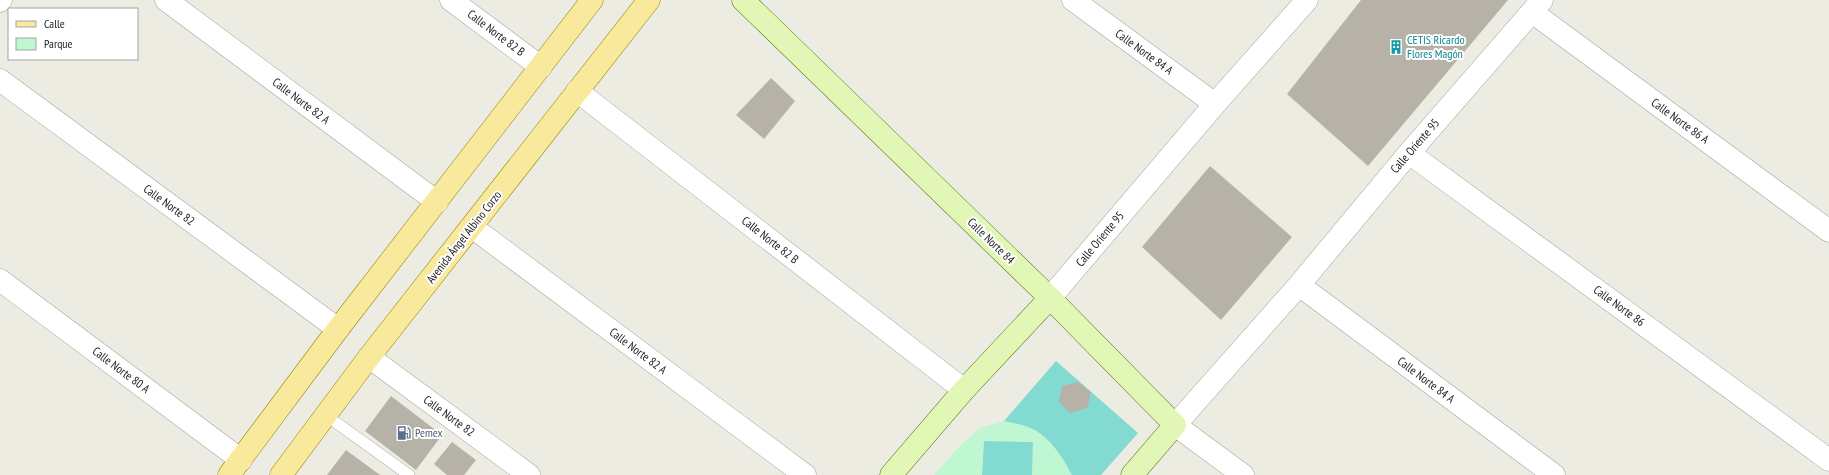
<svg xmlns="http://www.w3.org/2000/svg" width="1829" height="475" font-family="'PT Sans Narrow',sans-serif">
	<style>
		.park { fill: #bff7d2 }
		.pitch { fill: #82dad0 }
		.building { fill: #b6b2a7 }
		.lines { fill: none; stroke-linecap: round; stroke-linejoin: round }
		.lane-casing { stroke: #a3a3a3; stroke-width: 12 }
		.street-casing { stroke: #a3a3a3; stroke-width: 23 }
		.secondary-casing { stroke: #476d08; stroke-width: 23 }
		.primary-casing { stroke: #8f8605; stroke-width: 23 }
		.lane { stroke: #fff; stroke-width: 11 }
		.street { stroke: #fff; stroke-width: 22 }
		.secondary { stroke: #e2f7b6; stroke-width: 22 }
		.primary { stroke: #f8e99c; stroke-width: 22 }
		.labels { text-anchor: middle; stroke-width: 4; stroke-linejoin: round; paint-order: stroke }
		.street-label { font-size: 12px; fill: #1c1c1c; stroke: #fff }
		.culture-label { font-size: 12px; fill: #0d838f; stroke: #fff; text-anchor: start }
		.service-label { font-size: 12px; fill: #4e5e75; stroke: #fff; text-anchor: start }
	</style>
	<rect width="100%" height="100%" fill="#edece2"/>
	<path class="park" d="M1004 421C1012 423 1021 424 1028 427 1049 435 1062 456 1072 475H1032L1033 442 984 441 982 475H934L960 446 980 428Z"/>
	<path class="pitch" d="M1056 361 1138 433 1101 475H1072C1062 456 1049 435 1028 427 1021 424 1012 423 1004 421Z
		M984 441 1033 442 1032 475H982Z"/>
	<path class="building" d="M1361 0H1508L1368 166 1287 94Z
		M771 78 795 101 764 139 736 115Z
		M1210 166 1292 237 1221 320 1142 247Z
		M1078 382 1091 392 1087 408 1070 413 1059 402 1062 386Z
		M391 396 442 435 416 470 365 431Z
		M452 442 476 460 464 475H447L434 464Z
		M346 450 380 475H327Z"/>
	<g class="lines">
		<defs>
			<path id="lane" d="M327 416 409 475"/>
			<path id="street" d="M166 0 437 202
				M451 0 541 67
				M1073 0 1215 104
				M0 1 1 0
				M1532 12 1829 231
				M0 80 338 329
				M577 91 964 390
				M1409 153 1829 460
				M472 227 805 475
				M0 280 241 460
				M1299 285 1554 475
				M1050 298 1215 104 1307 0
				M369 357 529 475
				M1243 475 1175 425 1299 285 1409 153 1542 0"/>
			<path id="secondary" d="M743 0 1050 298 1175 425 1132 475
				M891 475 964 390 1050 298"/>
			<path id="primary" d="M229 475 338 329 592 0
				M281 475 369 357 649 0"/>
		</defs>
		<use href="#lane" class="lane-casing"/>
		<use href="#street" class="street-casing"/>
		<use href="#secondary" class="secondary-casing"/>
		<use href="#primary" class="primary-casing"/>
		<use href="#lane" class="lane"/>
		<use href="#street" class="street"/>
		<use href="#secondary" class="secondary"/>
		<use href="#primary" class="primary"/>
	</g>
	<defs>
		<symbol id="building-bare" viewBox="-9 -9 18 18"><path d="M-4-6H4V6H1V3H-1V6H-4ZM-2.5-4.3h1.7v1.8h-1.7ZM.8-4.3h1.7v1.8H.8ZM-2.5-1h1.7V.8h-1.7ZM.8-1h1.7V.8H.8Z" fill="#0f9aa8" stroke="#fff" stroke-width="2.5" paint-order="stroke"/></symbol>
		<symbol id="fuel-bare" viewBox="-9 -9 18 18"><path d="M-5.5-6h7V0h2V4h1.3V-2.5L3-4.5l.8-.8L6-3V5H2.5V1h-1V6h-7ZM-4.2-4.7v3.2H.2V-4.7Z" fill="#5c6f8a" stroke="#fff" stroke-width="2.5" paint-order="stroke"/></symbol>
	</defs>
	<g fill-rule="evenodd">
		<use href="#building-bare" x="1386" y="37" width="20" height="20"/>
		<use href="#fuel-bare" x="394" y="423" width="20" height="20"/>
	</g>
	<g class="labels">
		<g class="street-label">
			<text transform="translate(496 33) rotate(37)" y="4">Calle Norte 82 B</text>
			<text transform="translate(1144 52) rotate(36)" y="4">Calle Norte 84 A</text>
			<text transform="translate(301 101) rotate(37)" y="4">Calle Norte 82 A</text>
			<text transform="translate(1680 121) rotate(36)" y="4">Calle Norte 86 A</text>
			<text transform="translate(1415 146) rotate(-49)" y="4">Calle Oriente 95</text>
			<text transform="translate(169 205) rotate(36)" y="4">Calle Norte 82</text>
			<text transform="translate(464 237) rotate(-52)" y="4">Avenida Ángel Albino Corzo</text>
			<text transform="translate(1100 239) rotate(-50)" y="4">Calle Oriente 95</text>
			<text transform="translate(770 240) rotate(38)" y="4">Calle Norte 82 B</text>
			<text transform="translate(991 241) rotate(44)" y="4">Calle Norte 84</text>
			<text transform="translate(1619 306) rotate(36)" y="4">Calle Norte 86</text>
			<text transform="translate(638 351) rotate(37)" y="4">Calle Norte 82 A</text>
			<text transform="translate(121 370) rotate(37)" y="4">Calle Norte 80 A</text>
			<text transform="translate(1426 380) rotate(37)" y="4">Calle Norte 84 A</text>
			<text transform="translate(449 416) rotate(36)" y="4">Calle Norte 82</text>
		</g>
		<g class="culture-label">
			<text x="1407" y="44">CETIS Ricardo<tspan x="1407" dy="14">Flores Magón</tspan></text>
		</g>
		<g class="service-label">
			<text x="415" y="437">Pemex</text>
		</g>
	</g>
	<rect x="8" y="8" width="130" height="52" fill="#ffffff" stroke="#a4a4a4"/>
	<rect x="16" y="21" width="20" height="6" fill="#f8e99c" stroke="#a4a4a4"/>
	<text x="44" y="28" font-size="12" fill="#1c1c1c">Calle</text>
	<rect x="16" y="38" width="20" height="12" fill="#bff7d2" stroke="#a4a4a4"/>
	<text x="44" y="48" font-size="12" fill="#1c1c1c">Parque</text>
</svg>
